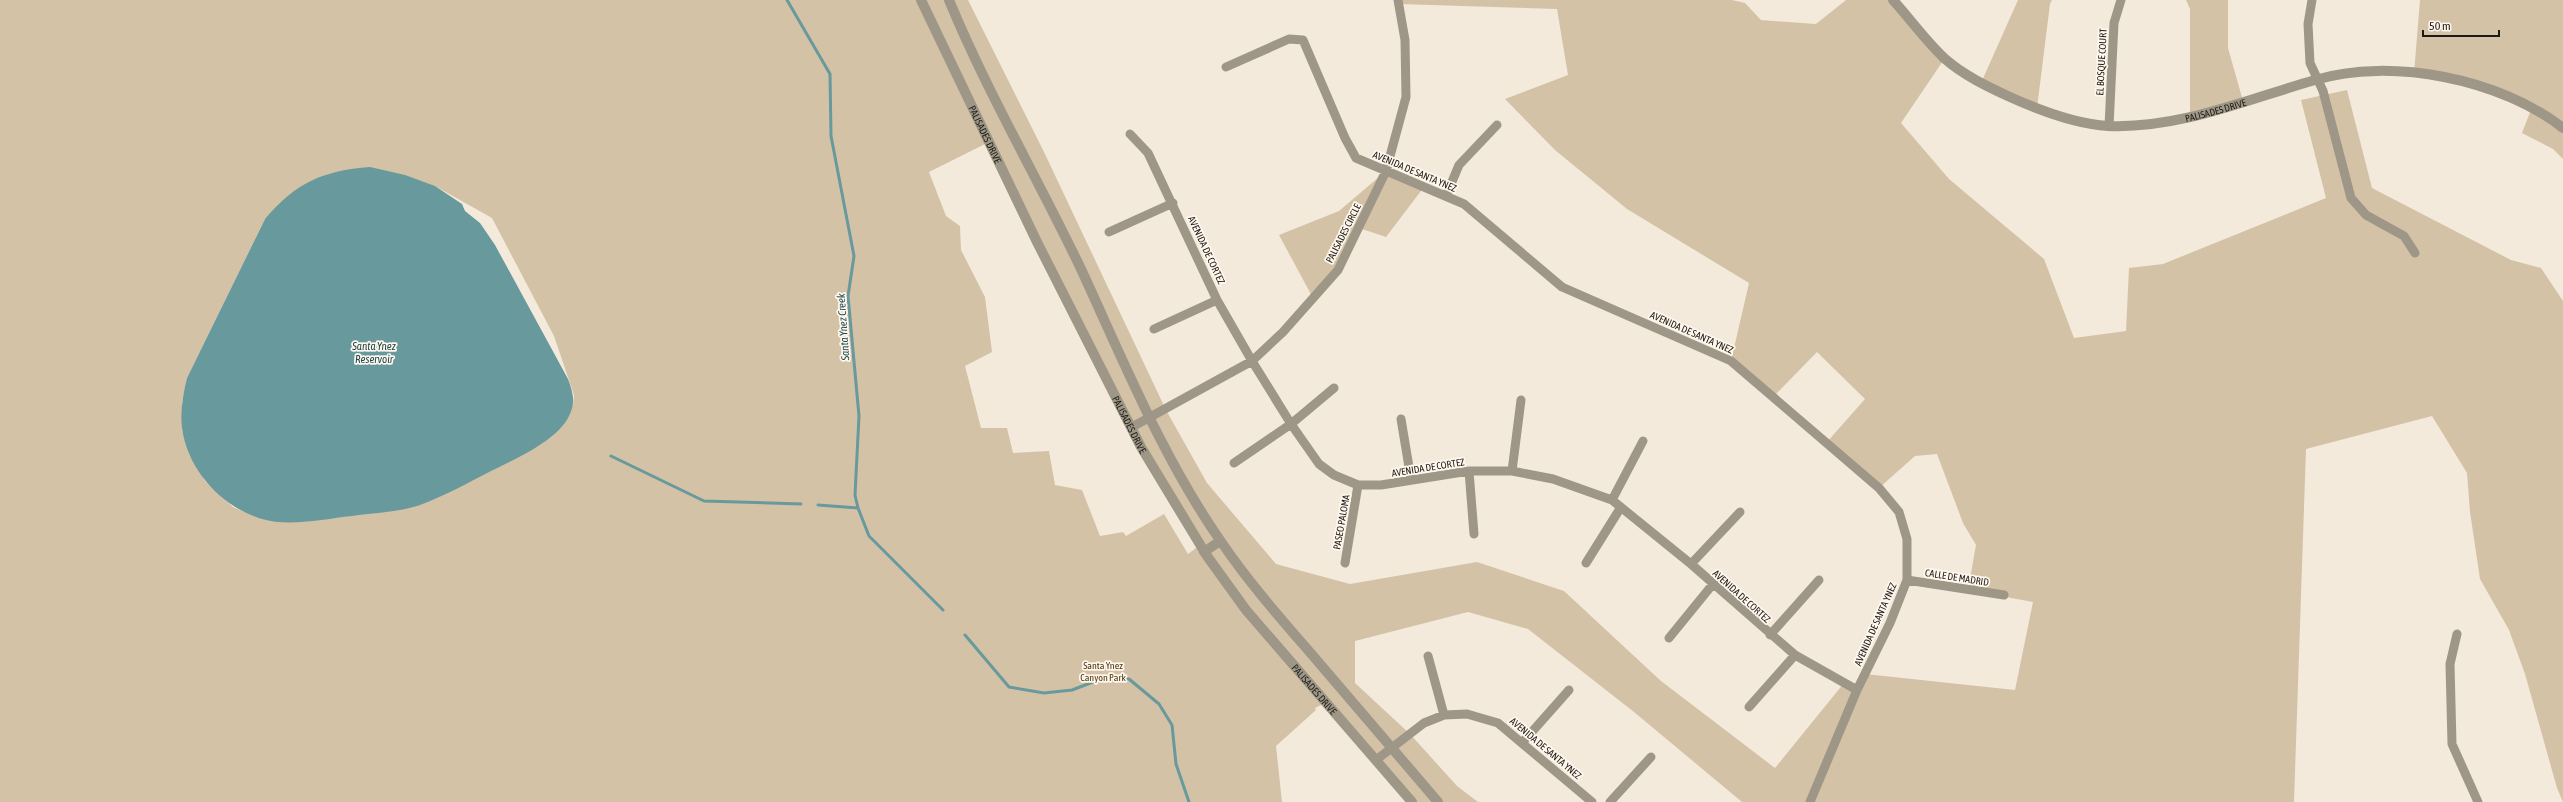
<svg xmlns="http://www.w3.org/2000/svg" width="2563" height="802" font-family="'Asap Condensed',sans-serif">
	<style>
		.green { fill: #d4c2a7; fill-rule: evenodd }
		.water { fill: #68999c }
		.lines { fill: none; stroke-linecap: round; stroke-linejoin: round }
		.stream { stroke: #68999c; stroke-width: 3 }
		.minor { stroke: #9e9787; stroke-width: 9 }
		.tertiary { stroke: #9e9787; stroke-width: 10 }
		.labels { text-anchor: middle; stroke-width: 3.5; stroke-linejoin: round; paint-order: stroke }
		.street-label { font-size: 10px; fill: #1d1a15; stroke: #fff7ed }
		.park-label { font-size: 10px; fill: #4b3307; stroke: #fff7ed }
		.water-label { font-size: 11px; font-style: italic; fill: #1a474b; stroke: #fff7ed }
	</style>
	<rect width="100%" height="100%" fill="#f3eadc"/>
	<path class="green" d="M0 0H968L1044 152 1166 410 1207 483 1276 564 1350 584 1477 562 1564 591 1661 681 1775 768 1844 683 1857 690 1865 674 2015 690 2033 602 1968 590 1976 545 1963 523 1937 454 1915 456 1879 488 1827 442 1865 399 1817 352 1773 397 1731 361 1749 283 1627 209 1555 150 1505 99 1568 75 1557 9 1399 4 1398 0H1732L1745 3 1761 20 1816 24 1846 0H1893L1945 58 1901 123 1949 179 2044 259 2074 338 2126 331 2129 268 2163 264 2326 198 2301 100 2347 90 2372 188 2511 260 2541 268 2563 301V802L2557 788 2525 674 2509 630 2480 579 2470 512 2467 473 2432 416 2306 449 2294 802H1742L1634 712 1528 629 1468 612 1355 641V683L1410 734 1457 786 1478 802H1412L1327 702 1315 708 1316 710 1276 746 1282 802H0ZM993 140 1141 447 1200 545 1188 554 1164 514 1126 536 1123 532 1100 536 1082 490 1055 485 1049 451 1013 453 1007 428H981L965 366 992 352 985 297 961 250 960 226 946 216 929 172ZM435 186 492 218 554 336 574 395 573 405 544 442 455 489 363 514 304 522 263 519 233 507 205 481 190 455 182 429V402L187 378 265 219Z
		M2018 0H2052L2050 4 2037 108 1981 83Z
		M2186 0H2228V48L2243 101 2190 117V9Z
		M2420 0H2563V159L2553 149 2522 133 2532 107 2505 94 2414 73Z
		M1386 171 1424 187 1386 237 1359 228 1338 270 1313 298 1279 235 1339 211Z"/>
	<path class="water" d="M370 167 405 175 435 186 462 204 465 211 480 223 495 245 568 379C573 392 576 403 569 416 558 440 514 460 491 471 468 483 444 496 420 505 400 512 373 513 352 516 325 519 288 527 262 519 222 507 188 471 182 428 180 411 183 394 187 378L265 219C297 182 322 171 370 167Z"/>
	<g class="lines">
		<path class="stream" d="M787 0 830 74 831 136 854 256 848 296 859 416 855 495 858 508 869 536 943 610
			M611 456 704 501 801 504
			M818 505 858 508
			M965 635 1009 687 1044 693 1072 690 1101 679H1129L1159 704 1172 725 1176 764 1189 802"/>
		<path class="minor" d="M2312 0 2308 24 2310 63 2323 91 2351 198 2366 215 2404 236 2415 253
			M1226 67 1289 39 1303 40 1345 138 1356 158 1464 204 1562 287 1731 361 1879 488 1899 512 1907 539V580L1890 623 1857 690 1810 802
			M2109 126 2114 23 2121 0
			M1130 134 1148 153 1217 300 1252 361 1291 424 1319 464 1334 475 1358 485H1381L1469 471H1512L1553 479 1612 500 1691 564 1795 655 1857 690
			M1446 196 1459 165 1497 125
			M1109 232 1173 203
			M1154 329 1217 300
			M1401 419 1411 479
			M1132 427 1252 361 1283 332 1338 270 1386 171 1406 97 1405 40 1398 0
			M1234 463 1291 424 1334 388
			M1469 471 1474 534
			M1512 471 1521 400
			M1612 500 1643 441
			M1345 563 1358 485
			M1586 563 1621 507
			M1691 564 1740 512
			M1907 580 2004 595
			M2457 634 2450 664 2452 744 2478 802
			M1770 635 1819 580
			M1669 638 1713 584
			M1428 656 1444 715
			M1749 707 1795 655
			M1522 743 1569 690
			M1376 760 1424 723 1444 715 1467 714 1498 723 1592 802
			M1610 802 1651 757"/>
		<g class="tertiary">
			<path id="s1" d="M921 0 1037 242 1141 447 1207 556 1246 610 1412 802"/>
			<path d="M949 0C987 92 1038 179 1081 269 1124 362 1163 459 1222 543 1250 584 1282 620 1314 657 1355 705 1397 754 1438 802"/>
			<path id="s2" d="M1893 0C1910 19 1926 41 1944 58 1963 75 1988 87 2010 97 2041 111 2075 124 2108 126 2180 129 2248 99 2315 80 2391 57 2501 79 2563 128"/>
			<path d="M1204 552 1220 541"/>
		</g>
	</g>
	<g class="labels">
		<g class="street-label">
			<text transform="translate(2101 62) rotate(-87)" y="4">EL BOSQUE COURT</text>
			<text dy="4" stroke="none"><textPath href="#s2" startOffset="366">PALISADES DRIVE</textPath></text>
			<text dy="4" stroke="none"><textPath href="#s1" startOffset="149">PALISADES DRIVE</textPath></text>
			<text transform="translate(1415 171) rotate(23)" y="4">AVENIDA DE SANTA YNEZ</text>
			<text transform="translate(1343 233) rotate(-63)" y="4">PALISADES CIRCLE</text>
			<text transform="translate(1207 250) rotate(65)" y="4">AVENIDA DE CORTEZ</text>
			<text transform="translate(1692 332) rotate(24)" y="4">AVENIDA DE SANTA YNEZ</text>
			<text dy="4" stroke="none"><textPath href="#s1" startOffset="473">PALISADES DRIVE</textPath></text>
			<text transform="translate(1428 467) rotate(-9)" y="4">AVENIDA DE CORTEZ</text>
			<text transform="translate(1341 522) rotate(-80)" y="4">PASEO PALOMA</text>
			<text transform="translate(1957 577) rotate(9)" y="4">CALLE DE MADRID</text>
			<text transform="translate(1742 596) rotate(42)" y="4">AVENIDA DE CORTEZ</text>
			<text transform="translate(1875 624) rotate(-66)" y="4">AVENIDA DE SANTA YNEZ</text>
			<text dy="4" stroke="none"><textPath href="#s1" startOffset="797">PALISADES DRIVE</textPath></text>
			<text transform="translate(1546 748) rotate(40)" y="4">AVENIDA DE SANTA YNEZ</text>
		</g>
		<g class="park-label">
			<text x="1103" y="669">Santa Ynez<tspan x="1103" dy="12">Canyon Park</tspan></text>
		</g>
		<g class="water-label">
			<text transform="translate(843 327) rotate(-94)" y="4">Santa Ynez Creek</text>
			<text x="374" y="350">Santa Ynez<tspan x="374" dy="13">Reservoir</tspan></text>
		</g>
	</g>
	<path d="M2423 30v6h76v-6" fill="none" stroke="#1d1a15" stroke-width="2"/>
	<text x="2429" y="30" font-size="12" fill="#1d1a15" stroke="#fff7ed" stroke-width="3" paint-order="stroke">50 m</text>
</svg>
